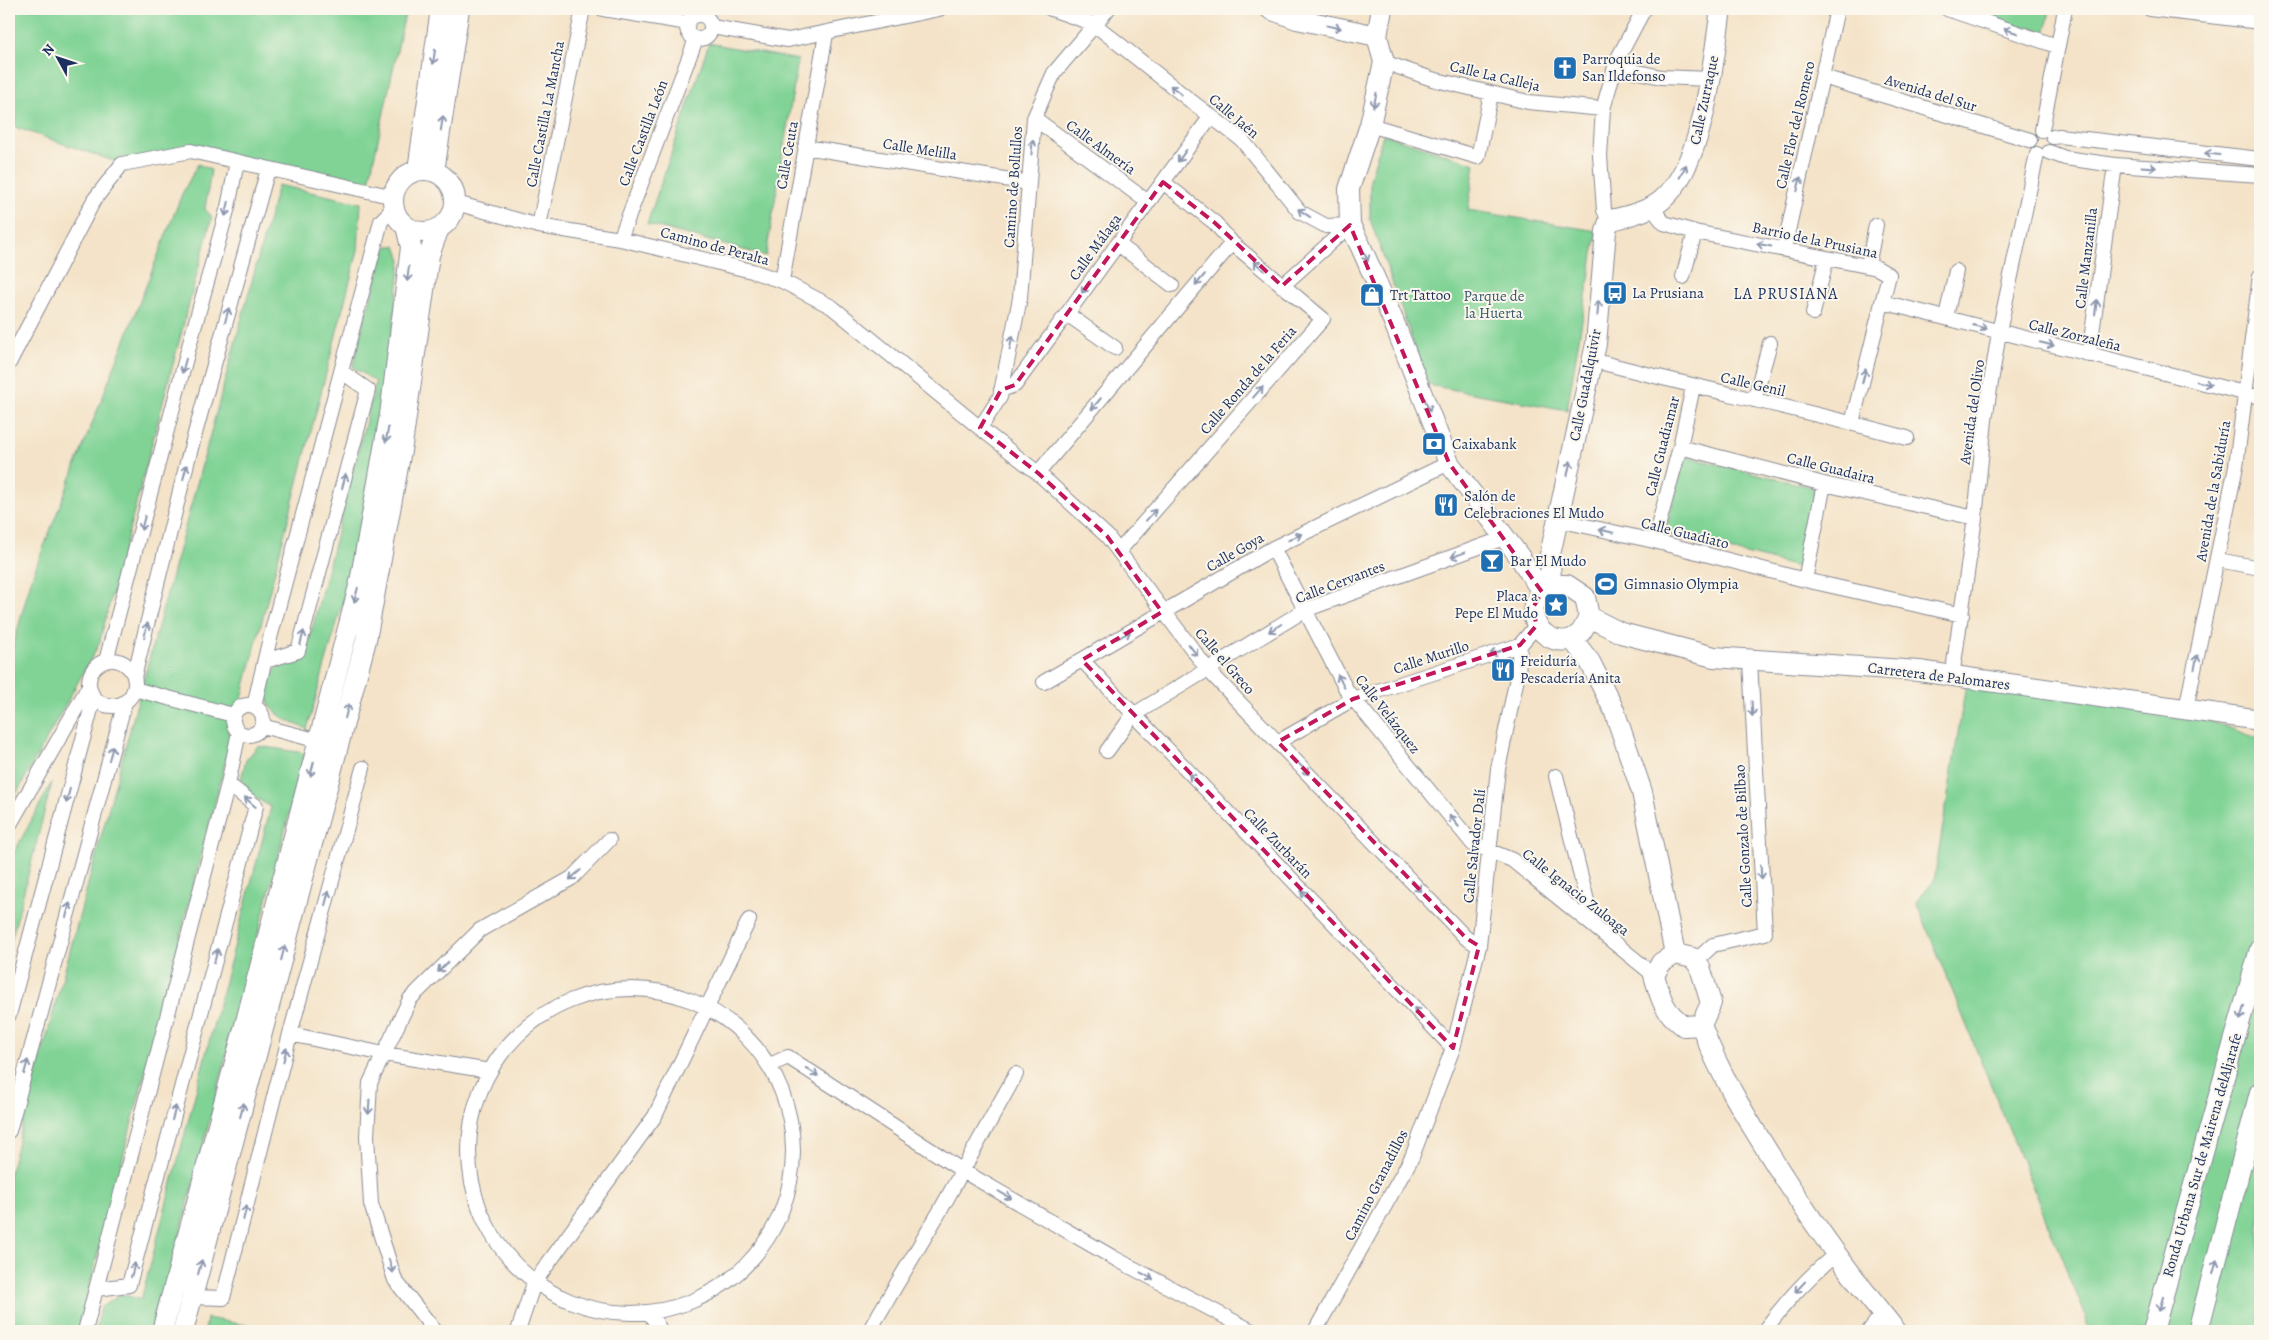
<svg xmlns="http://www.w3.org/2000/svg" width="2269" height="1340" font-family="Alegreya,serif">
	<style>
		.green { fill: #80d395; stroke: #4e817a }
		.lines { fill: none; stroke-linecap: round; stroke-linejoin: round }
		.street-casing { stroke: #888993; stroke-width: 16 }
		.secondary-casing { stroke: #888993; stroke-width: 22 }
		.street { stroke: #fff; stroke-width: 14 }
		.secondary { stroke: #fff; stroke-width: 20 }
		.oneway { stroke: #8d97ae }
		.marked { fill: none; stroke: #c2185b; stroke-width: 4; stroke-dasharray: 10 6; stroke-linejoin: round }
		.labels { text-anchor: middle; stroke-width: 4; stroke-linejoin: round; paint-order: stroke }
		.poi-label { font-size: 15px; fill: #1b2f5e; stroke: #fbf7ec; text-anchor: start }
		.street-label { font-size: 15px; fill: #1b2f5e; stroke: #fbf7ec }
		.park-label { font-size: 15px; fill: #34586c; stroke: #fbf7ec }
		.neighbourhood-label { font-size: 16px; letter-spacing: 1px; fill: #1b2f5e; stroke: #fbf7ec }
	</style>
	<rect width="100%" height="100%" fill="#fbf7ec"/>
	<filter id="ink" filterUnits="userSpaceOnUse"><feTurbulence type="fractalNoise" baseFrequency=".02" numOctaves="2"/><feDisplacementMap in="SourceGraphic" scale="10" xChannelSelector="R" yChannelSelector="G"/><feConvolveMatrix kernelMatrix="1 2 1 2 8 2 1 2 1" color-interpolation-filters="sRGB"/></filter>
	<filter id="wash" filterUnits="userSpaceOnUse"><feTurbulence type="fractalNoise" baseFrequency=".0096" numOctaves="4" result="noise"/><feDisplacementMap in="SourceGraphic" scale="20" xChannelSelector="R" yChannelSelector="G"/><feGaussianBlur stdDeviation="1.12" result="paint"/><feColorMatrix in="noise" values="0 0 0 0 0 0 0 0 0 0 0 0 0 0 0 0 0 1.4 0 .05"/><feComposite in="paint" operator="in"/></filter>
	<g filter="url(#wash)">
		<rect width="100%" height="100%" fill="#f4e3c8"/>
		<path class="green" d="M9 9H406L367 191 191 151 122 164 9 125Z
			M1963 9H2050L2045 36Z
			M709 43 798 60 766 256 647 224Z
			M1383 134 1475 164 1468 210 1597 231 1567 410 1428 385 1370 219V180Z
			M198 164 211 170 205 209 212 217 99 644 9 807V661L32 577 182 194Z
			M278 185 361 203 358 250 78 1331H9V1175Z
			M387 246H396L401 260 384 401 354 562 307 729C295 724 281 719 273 709 261 697 267 674 281 665 287 662 297 661 304 660L376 382 353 367 364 319Z
			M1684 456 1815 488 1798 567 1665 534Z
			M1967 678 2171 707 2260 739V1331H2088L2086 1317 1916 902 1934 881Z
			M258 746 305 753 155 1331H96L101 1307 122 1294 141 1300 271 807 256 798 241 779 246 760Z
			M52 782 9 949V862Z
			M207 1318 279 1331H205Z"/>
	</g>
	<g filter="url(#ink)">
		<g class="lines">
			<defs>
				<path id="street" d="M603 9 688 23
					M1051 9 1094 24 1187 98 1242 140 1300 212 1326 226 1350 225
					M1108 9 1054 73 1034 118 1020 298 1000 397 980 428 1038 473 1107 536 1208 670 1466 938 1479 946
					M1947 9 2057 46
					M2150 9 2260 22
					M687 27a12 12 0 1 1 24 0a12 12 0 1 1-24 0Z
					M712 27 788 40 939 9
					M1384 62 1432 79 1528 102 1603 109
					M1615 67 1661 77 1710 79
					M1823 77 2030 140
					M1034 118 1148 202
					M1370 125 1478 157 1491 94
					M2042 130 2065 9
					M2053 137 2059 136 2260 159
					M805 147 1029 183
					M2049 152 2065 158 2115 165 2260 175
					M456 203 539 226 620 239 752 271 782 281 832 307 980 428
					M1651 207 1664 223 1695 232 1877 268 1889 275 1852 423
					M1609 221 1604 210 1600 156 1603 109 1617 60 1644 9
					M539 226 583 9
					M620 239 696 39
					M1118 244 1172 285
					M1784 249 1837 9
					M1868 266 1876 225
					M1683 277 1695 232
					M782 281 826 34
					M1282 286 1350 225
					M1882 302 2260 397
					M1813 313 1827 258
					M1067 314 1115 348
					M1946 317 1956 271
					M2089 355 2115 165
					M1592 360C1696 388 1802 409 1907 438
					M9 363 94 200 122 164 191 151 394 197
					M1001 390 1015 385 1211 116
					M1754 400 1770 343
					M1680 447 1824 484 1975 518
					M1038 473 1232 243
					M1558 520 1654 541 1805 580 1962 615
					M1654 541 1680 447 1693 387
					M1273 548 1347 691 1473 844 1512 860 1654 975
					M1119 551 1323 319 1232 243 1215 223 1163 182
					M2218 560 2260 568
					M1805 580 1824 484
					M1082 660 1453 1048
					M89 683a23 23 0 1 1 46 0a23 23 0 1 1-46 0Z
					M106 661 191 339 228 207 237 162
					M265 661 298 651 368 390 342 372
					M134 677 188 459 268 169
					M1952 677 1975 518 1985 420 1999 332 2037 154
					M1044 682 1273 548 1449 463
					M134 689 233 715
					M233 720a15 15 0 1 1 30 0a15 15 0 1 1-30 0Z
					M254 706 269 642 379 229 381 221 394 208
					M2186 709 2236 466 2260 276
					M262 726 319 741
					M1278 742 1353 699 1520 645 1536 626
					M1107 751 1133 715 1305 610 1504 538
					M1556 776 1593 925
					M9 826 89 686
					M1693 958 1702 955 1713 945 1765 933 1750 661
					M469 1151a162 162 0 1 1 324 0a162 162 0 1 1-324 0Z
					M9 1015 94 698
					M290 1034 384 1054 490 1071
					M770 1065 788 1057 963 1171 1114 1258 1252 1331
					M9 1131 125 702
					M96 1289 129 1285 256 806 228 784
					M192 1297 223 1298 290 1034 363 768
					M650 1314 661 1331
					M85 1331 228 784 239 732
					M435 1331 395 1280 371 1204 367 1136 370 1083 410 999 480 930 572 878 609 840
					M518 1331 534 1283 655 1116 749 920
					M869 1331 940 1211 1016 1074
					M1315 1331 1412 1157 1453 1048 1479 946 1498 769 1518 673 1520 645
					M1764 1331C1785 1302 1808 1277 1836 1254
					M1869 1331 1882 1314"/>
				<path id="secondary" d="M1270 9 1297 19 1377 36
					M1382 9 1377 36 1384 62 1370 125 1349 189 1350 225 1361 247 1393 320 1449 463 1519 556 1542 592
					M418 170 441 9
					M393 201a31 31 0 1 1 62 0a31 31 0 1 1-62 0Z
					M434 171 459 9
					M1551 585 1550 555 1596 344 1606 231 1609 221C1626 216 1648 212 1662 200 1704 164 1713 62 1721 9
					M1551 585H1567L1585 597 1589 617C1586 622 1584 630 1579 634 1560 652 1528 630 1534 606 1536 598 1545 590 1551 585Z
					M1589 617 1621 633 1714 657 1919 671 2260 720
					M1572 639 1590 662 1614 710 1642 792 1675 954
					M1675 954 1693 958 1700 967 1711 1003 1701 1025 1684 1026C1663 1011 1661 999 1654 975L1661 963Z
					M1701 1025C1720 1076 1749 1122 1778 1168 1814 1225 1853 1279 1896 1331
					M162 1331 244 1029 360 582 390 415 411 247 406 226
					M183 1331 366 640 402 445 429 255 439 228
					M2153 1331 2260 949
					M2198 1331 2260 1092"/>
			</defs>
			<use href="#street" class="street-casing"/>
			<use href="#secondary" class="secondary-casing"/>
			<use href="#street" class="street"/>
			<use href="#secondary" class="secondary"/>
		</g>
		<defs><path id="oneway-shaft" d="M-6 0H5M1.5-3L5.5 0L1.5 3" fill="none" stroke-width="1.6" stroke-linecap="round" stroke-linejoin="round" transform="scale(1.25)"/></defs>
		<g class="oneway">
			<use href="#oneway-shaft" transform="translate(1334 27) rotate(12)"/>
			<use href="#oneway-shaft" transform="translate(2011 31) rotate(-161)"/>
			<use href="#oneway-shaft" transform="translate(434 57) rotate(98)"/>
			<use href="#oneway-shaft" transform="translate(1176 90) rotate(-141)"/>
			<use href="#oneway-shaft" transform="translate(1375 100) rotate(102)"/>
			<use href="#oneway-shaft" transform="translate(442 123) rotate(-81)"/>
			<use href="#oneway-shaft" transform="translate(1032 147) rotate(-86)"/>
			<use href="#oneway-shaft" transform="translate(2212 154) rotate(-173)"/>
			<use href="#oneway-shaft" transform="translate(1182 156) rotate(126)"/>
			<use href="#oneway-shaft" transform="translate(2149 167) rotate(4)"/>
			<use href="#oneway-shaft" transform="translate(1683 171) rotate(-63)"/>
			<use href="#oneway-shaft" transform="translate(1799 184) rotate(-77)"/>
			<use href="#oneway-shaft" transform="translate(227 209) rotate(104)"/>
			<use href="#oneway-shaft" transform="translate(1304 213) rotate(-146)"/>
			<use href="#oneway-shaft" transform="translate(1764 245) rotate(-169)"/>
			<use href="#oneway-shaft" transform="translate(1365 255) rotate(67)"/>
			<use href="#oneway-shaft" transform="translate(1259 266) rotate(-140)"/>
			<use href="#oneway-shaft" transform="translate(408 274) rotate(97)"/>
			<use href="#oneway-shaft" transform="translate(1200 280) rotate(130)"/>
			<use href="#oneway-shaft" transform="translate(1086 287) rotate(126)"/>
			<use href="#oneway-shaft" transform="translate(2096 307) rotate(-83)"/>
			<use href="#oneway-shaft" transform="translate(1598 308) rotate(-85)"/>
			<use href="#oneway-shaft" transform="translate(227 315) rotate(-75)"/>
			<use href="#oneway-shaft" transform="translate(1980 327) rotate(16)"/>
			<use href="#oneway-shaft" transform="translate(1011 343) rotate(-78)"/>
			<use href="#oneway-shaft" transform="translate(2047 344) rotate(14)"/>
			<use href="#oneway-shaft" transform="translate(184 366) rotate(105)"/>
			<use href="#oneway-shaft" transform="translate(1864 376) rotate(-76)"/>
			<use href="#oneway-shaft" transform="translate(2204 383) rotate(14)"/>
			<use href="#oneway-shaft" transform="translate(1258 392) rotate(-49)"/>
			<use href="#oneway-shaft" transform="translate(1096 404) rotate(130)"/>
			<use href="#oneway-shaft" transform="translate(1427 405) rotate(68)"/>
			<use href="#oneway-shaft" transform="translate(387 435) rotate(100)"/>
			<use href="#oneway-shaft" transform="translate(1569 468) rotate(-78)"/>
			<use href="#oneway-shaft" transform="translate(185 472) rotate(-76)"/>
			<use href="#oneway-shaft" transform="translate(344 481) rotate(-75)"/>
			<use href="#oneway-shaft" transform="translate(1151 515) rotate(-49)"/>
			<use href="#oneway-shaft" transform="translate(143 523) rotate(105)"/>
			<use href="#oneway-shaft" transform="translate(1606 531) rotate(-167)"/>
			<use href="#oneway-shaft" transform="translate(1295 537) rotate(-26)"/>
			<use href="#oneway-shaft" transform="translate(1458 555) rotate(160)"/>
			<use href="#oneway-shaft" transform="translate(356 595) rotate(104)"/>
			<use href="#oneway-shaft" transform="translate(1275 628) rotate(148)"/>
			<use href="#oneway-shaft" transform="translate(146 630) rotate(-76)"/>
			<use href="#oneway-shaft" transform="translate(1124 635) rotate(-30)"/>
			<use href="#oneway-shaft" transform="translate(302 638) rotate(-75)"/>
			<use href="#oneway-shaft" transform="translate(1193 650) rotate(52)"/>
			<use href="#oneway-shaft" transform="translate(1497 652) rotate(163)"/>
			<use href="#oneway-shaft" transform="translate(2196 662) rotate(-78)"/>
			<use href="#oneway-shaft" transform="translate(1341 681) rotate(-117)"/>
			<use href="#oneway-shaft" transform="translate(1752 709) rotate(87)"/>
			<use href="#oneway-shaft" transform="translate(347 711) rotate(-75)"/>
			<use href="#oneway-shaft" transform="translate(111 753) rotate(-74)"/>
			<use href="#oneway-shaft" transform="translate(312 769) rotate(104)"/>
			<use href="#oneway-shaft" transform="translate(1304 769) rotate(46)"/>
			<use href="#oneway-shaft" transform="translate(1194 779) rotate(-134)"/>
			<use href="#oneway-shaft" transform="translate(68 796) rotate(105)"/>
			<use href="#oneway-shaft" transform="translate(250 802) rotate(-139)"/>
			<use href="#oneway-shaft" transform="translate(1454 821) rotate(-130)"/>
			<use href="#oneway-shaft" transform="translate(1761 872) rotate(87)"/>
			<use href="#oneway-shaft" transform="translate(575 875) rotate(139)"/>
			<use href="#oneway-shaft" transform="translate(1416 886) rotate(46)"/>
			<use href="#oneway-shaft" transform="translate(1306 896) rotate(-134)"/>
			<use href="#oneway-shaft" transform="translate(327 898) rotate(-75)"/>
			<use href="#oneway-shaft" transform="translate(68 910) rotate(-75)"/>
			<use href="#oneway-shaft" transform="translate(283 953) rotate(-75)"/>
			<use href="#oneway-shaft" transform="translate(216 956) rotate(-75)"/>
			<use href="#oneway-shaft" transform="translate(443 967) rotate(135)"/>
			<use href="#oneway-shaft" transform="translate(1419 1013) rotate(-134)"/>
			<use href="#oneway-shaft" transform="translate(2242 1013) rotate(106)"/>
			<use href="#oneway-shaft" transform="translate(285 1055) rotate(-76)"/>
			<use href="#oneway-shaft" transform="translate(26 1067) rotate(-75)"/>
			<use href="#oneway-shaft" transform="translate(812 1072) rotate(33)"/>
			<use href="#oneway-shaft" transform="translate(369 1107) rotate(94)"/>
			<use href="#oneway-shaft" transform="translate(242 1110) rotate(-75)"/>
			<use href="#oneway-shaft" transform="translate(174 1113) rotate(-75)"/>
			<use href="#oneway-shaft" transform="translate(1005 1195) rotate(30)"/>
			<use href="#oneway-shaft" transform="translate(245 1213) rotate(-76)"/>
			<use href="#oneway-shaft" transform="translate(391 1266) rotate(72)"/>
			<use href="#oneway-shaft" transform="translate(200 1267) rotate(-75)"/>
			<use href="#oneway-shaft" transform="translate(2215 1267) rotate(-75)"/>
			<use href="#oneway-shaft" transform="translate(133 1270) rotate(-75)"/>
			<use href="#oneway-shaft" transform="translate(1147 1276) rotate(28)"/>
			<use href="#oneway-shaft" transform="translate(1800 1287) rotate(133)"/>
			<use href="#oneway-shaft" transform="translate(2161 1304) rotate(106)"/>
		</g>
	</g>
	<path class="marked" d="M1163 182 1215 223 1282 286 1350 225 1449 463 1542 592 1534 606 1536 626 1520 645 1353 699 1278 742 1466 938 1479 946 1453 1048 1082 660 1162 612 1107 536 1038 473 980 428 1001 390 1015 385Z"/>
	<defs>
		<symbol id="church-square" viewBox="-11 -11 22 22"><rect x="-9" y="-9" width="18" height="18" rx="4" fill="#1f6fb2" stroke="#fbf7ec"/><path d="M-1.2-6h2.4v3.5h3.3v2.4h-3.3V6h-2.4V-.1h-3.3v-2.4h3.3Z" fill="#fff"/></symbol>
		<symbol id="bus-square" viewBox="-11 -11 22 22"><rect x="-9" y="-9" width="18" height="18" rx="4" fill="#1f6fb2" stroke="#fbf7ec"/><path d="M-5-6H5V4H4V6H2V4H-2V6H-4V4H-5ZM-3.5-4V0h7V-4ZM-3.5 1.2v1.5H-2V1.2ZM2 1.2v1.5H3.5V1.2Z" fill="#fff"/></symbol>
		<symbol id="shop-square" viewBox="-11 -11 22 22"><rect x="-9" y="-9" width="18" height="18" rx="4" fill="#1f6fb2" stroke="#fbf7ec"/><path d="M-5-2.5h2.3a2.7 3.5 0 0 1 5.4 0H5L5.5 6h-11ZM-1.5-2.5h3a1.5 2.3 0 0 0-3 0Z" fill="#fff"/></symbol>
		<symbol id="bank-square" viewBox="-11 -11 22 22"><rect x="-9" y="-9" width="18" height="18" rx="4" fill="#1f6fb2" stroke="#fbf7ec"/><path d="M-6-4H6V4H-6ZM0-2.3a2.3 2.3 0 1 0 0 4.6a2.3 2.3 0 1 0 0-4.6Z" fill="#fff"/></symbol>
		<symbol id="restaurant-square" viewBox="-11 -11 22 22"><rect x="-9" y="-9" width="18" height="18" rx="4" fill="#1f6fb2" stroke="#fbf7ec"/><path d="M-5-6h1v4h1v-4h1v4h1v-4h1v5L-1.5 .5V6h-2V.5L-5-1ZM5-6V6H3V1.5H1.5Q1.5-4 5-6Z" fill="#fff"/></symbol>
		<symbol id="bar-square" viewBox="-11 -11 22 22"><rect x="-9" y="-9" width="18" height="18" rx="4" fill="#1f6fb2" stroke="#fbf7ec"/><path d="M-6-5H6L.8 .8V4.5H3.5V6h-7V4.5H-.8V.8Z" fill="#fff"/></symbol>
		<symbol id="stadium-square" viewBox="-11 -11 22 22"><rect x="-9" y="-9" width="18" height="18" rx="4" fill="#1f6fb2" stroke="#fbf7ec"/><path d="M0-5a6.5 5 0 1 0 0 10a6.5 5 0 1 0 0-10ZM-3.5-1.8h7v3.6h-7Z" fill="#fff"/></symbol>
		<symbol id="sight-square" viewBox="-11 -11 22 22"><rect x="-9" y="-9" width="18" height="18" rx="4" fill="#1f6fb2" stroke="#fbf7ec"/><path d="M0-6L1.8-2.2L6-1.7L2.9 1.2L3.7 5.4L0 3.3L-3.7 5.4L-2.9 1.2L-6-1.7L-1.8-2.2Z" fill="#fff"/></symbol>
	</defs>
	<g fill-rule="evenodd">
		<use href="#church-square" x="1551" y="54" width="28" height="28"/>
		<use href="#bus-square" x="1601" y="279" width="28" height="28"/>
		<use href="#shop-square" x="1358" y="281" width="28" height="28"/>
		<use href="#bank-square" x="1420" y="430" width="28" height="28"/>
		<use href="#restaurant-square" x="1432" y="491" width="28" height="28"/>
		<use href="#bar-square" x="1478" y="547" width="28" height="28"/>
		<use href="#stadium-square" x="1592" y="570" width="28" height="28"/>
		<use href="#sight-square" x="1542" y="591" width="28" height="28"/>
		<use href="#restaurant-square" x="1489" y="656" width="28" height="28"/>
	</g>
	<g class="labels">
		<g class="poi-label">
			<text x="1582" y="64">Parroquia de<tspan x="1582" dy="17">San Ildefonso</tspan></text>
			<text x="1632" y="298">La Prusiana</text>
			<text x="1390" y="300">Trt Tattoo</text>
			<text x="1452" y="449">Caixabank</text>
			<text x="1464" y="501">Salón de<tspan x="1464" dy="17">Celebraciones El Mudo</tspan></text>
			<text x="1510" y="566">Bar El Mudo</text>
			<text x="1624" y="589">Gimnasio Olympia</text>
			<text x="1538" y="601" text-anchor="end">Placa a<tspan x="1538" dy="17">Pepe El Mudo</tspan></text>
			<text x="1520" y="666">Freiduría<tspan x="1520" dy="17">Pescadería Anita</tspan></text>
		</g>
		<g class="street-label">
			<text transform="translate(1495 76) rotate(13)" y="5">Calle La Calleja</text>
			<text transform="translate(1931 93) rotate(17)" y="5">Avenida del Sur</text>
			<text transform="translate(1704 100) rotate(-78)" y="5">Calle Zurraque</text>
			<text transform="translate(545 114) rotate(-79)" y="5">Calle Castilla La Mancha</text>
			<text transform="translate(1234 116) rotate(40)" y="5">Calle Jaén</text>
			<text transform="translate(1795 125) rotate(-77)" y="5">Calle Flor del Romero</text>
			<text transform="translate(643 133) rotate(-69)" y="5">Calle Castilla León</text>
			<text transform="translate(1101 147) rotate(36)" y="5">Calle Almería</text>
			<text transform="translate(920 149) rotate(9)" y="5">Calle Melilla</text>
			<text transform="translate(787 155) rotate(-80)" y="5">Calle Ceuta</text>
			<text transform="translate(1013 187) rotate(-86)" y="5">Camino de Bollullos</text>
			<text transform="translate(1815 240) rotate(12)" y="5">Barrio de la Prusiana</text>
			<text transform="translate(715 246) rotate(15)" y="5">Camino de Peralta</text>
			<text transform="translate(1095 247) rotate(-54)" y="5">Calle Málaga</text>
			<text transform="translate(2086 258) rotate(-83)" y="5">Calle Manzanilla</text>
			<text transform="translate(2075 335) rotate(14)" y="5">Calle Zorzaleña</text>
			<text transform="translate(1248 380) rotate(-49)" y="5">Calle Ronda de la Feria</text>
			<text transform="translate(1753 384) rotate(13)" y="5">Calle Genil</text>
			<text transform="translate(1585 385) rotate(-79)" y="5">Calle Guadalquivir</text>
			<text transform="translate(1972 412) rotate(-82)" y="5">Avenida del Olivo</text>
			<text transform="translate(1662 446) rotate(-76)" y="5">Calle Guadiamar</text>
			<text transform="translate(1831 468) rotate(14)" y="5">Calle Guadaira</text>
			<text transform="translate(2213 491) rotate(-80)" y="5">Avenida de la Sabiduría</text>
			<text transform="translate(1685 533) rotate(14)" y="5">Calle Guadiato</text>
			<text transform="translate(1235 552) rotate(-30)" y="5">Calle Goya</text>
			<text transform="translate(1340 582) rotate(-21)" y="5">Calle Cervantes</text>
			<text transform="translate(1431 657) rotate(-18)" y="5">Calle Murillo</text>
			<text transform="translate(1225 661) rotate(49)" y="5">Calle el Greco</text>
			<text transform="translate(1939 676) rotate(7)" y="5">Carretera de Palomares</text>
			<text transform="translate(1388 714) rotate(52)" y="5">Calle Velázquez</text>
			<text transform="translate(1743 836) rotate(-93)" y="5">Calle Gonzalo de Bilbao</text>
			<text transform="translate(1278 843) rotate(46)" y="5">Calle Zurbarán</text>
			<text transform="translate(1474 846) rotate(-84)" y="5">Calle Salvador Dalí</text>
			<text transform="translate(1576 892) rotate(38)" y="5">Calle Ignacio Zuloaga</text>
			<text transform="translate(2202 1155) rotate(-74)" y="5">Ronda Urbana Sur de Mairena delAljarafe</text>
			<text transform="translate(1376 1185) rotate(-63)" y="5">Camino Granadillos</text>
		</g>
		<g class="park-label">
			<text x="1494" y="301">Parque de<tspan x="1494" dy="17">la Huerta</tspan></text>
		</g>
		<g class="neighbourhood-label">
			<text x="1786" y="299">LA PRUSIANA</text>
		</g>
	</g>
	<rect width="2269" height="1340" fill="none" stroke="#fbf7ec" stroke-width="30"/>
	<g transform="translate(58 58) rotate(310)" stroke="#fbf7ec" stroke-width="4" paint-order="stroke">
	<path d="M0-4L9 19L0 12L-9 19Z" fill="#1b2f5e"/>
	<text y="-8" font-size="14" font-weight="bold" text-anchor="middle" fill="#1b2f5e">N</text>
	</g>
</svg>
